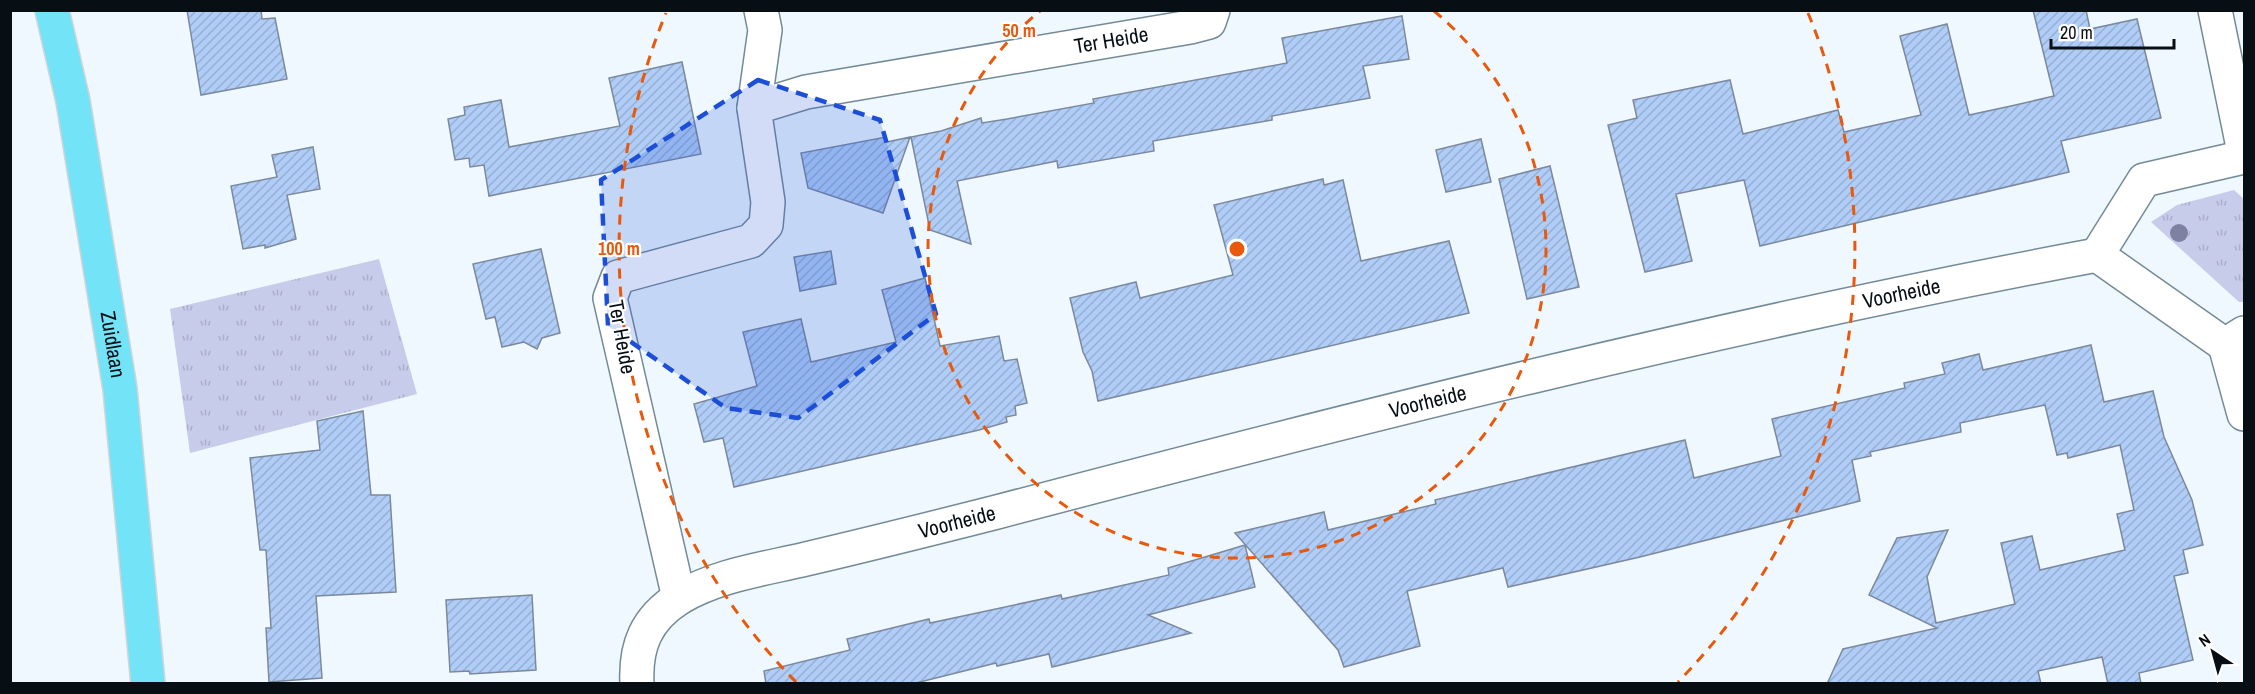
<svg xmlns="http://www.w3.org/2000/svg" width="2255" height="694" font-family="'Archivo Narrow',sans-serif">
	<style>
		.grass { fill: url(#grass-tufts) }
		.building { fill: url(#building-hatch); stroke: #7c899d; stroke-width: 1.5 }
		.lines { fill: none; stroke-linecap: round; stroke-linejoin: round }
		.minor-casing { stroke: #748a98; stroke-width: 36 }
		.major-casing { stroke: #d2d4d5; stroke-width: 36 }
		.minor { stroke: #fff; stroke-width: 33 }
		.major { stroke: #73e3f8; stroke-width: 33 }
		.tree { fill: #7e81a2 }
		.marked { fill: #1d4ed8; fill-opacity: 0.2; stroke: #1d4ed8; stroke-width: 4.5; stroke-dasharray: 12 8; stroke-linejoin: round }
		.ring { fill: none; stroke: #e8590c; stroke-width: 3; stroke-dasharray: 10 8 }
		.labels { text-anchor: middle; stroke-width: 4.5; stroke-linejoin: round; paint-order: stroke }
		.street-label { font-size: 21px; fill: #070f14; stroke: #fff }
		.centre { fill: #e8590c; stroke: #fff; stroke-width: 3 }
		.ring-label { font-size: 18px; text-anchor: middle; font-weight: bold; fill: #e8590c; stroke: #fff; stroke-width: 4.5; stroke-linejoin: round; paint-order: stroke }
	</style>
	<defs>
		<pattern id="grass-tufts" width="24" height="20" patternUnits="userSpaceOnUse" patternTransform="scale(1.5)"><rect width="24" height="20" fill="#c8cceb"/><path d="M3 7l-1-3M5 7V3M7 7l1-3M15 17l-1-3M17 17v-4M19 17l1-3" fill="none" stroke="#aaaec9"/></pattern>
		<pattern id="building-hatch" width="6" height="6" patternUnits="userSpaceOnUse" patternTransform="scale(1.5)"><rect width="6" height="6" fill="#b0cdf7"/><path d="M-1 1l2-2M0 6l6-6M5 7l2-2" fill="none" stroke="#96afd3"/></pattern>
	</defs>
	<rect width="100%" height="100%" fill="#eef8fe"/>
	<path class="grass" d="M2234 190 2244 199V302H2239L2151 222 2177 205Z
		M379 259 417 394 190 453 170 309Z"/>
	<path class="building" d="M187 10H261L262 19 275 18 287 79 201 95Z
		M2033 10H2086L2090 29 2137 19 2161 118 2061 141 2069 172 1760 246 1744 180 1676 194 1692 261 1645 272 1608 125 1637 118 1633 100 1730 80 1743 134 1838 110 1844 132 1921 115 1900 36 1947 24 1969 115 2011 106 2054 96Z
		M1402 16 1409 59 1363 66 1370 98 1272 116V120L1153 141 1154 151 1058 168 1057 161 957 181 971 244 930 230 911 137 941 131 981 118 982 123 1007 119 1094 103 1093 99 1287 63 1282 38Z
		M682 62 701 154 489 196 484 165 470 167 469 158 455 160 448 119 465 115 464 107 501 100 509 147 620 126 609 78Z
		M886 137 887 142 910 137 883 213 808 188 801 153Z
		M1481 139 1491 182 1446 192 1436 150Z
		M313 147 320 189 287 195 296 239 265 248V245L243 249 231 186 277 177 272 155Z
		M1550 166 1579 287 1527 299 1499 179Z
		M1323 179 1324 185 1343 180 1361 261 1449 241 1469 313 1098 401 1092 371 1083 352 1070 298 1136 282 1140 298 1233 275 1214 205Z
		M541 249 560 333 542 338 537 349 524 342 502 347 495 317 486 319 473 264Z
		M831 251 836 284 800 291 794 257Z
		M925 278 940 346 999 336 1004 361 1017 359 1027 403 1015 406 1016 415 1006 417 1007 422 979 430 734 487 723 438 704 442 694 404 757 386 743 332 801 319 811 362 896 342 882 290Z
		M2091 345 2104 402 2153 391 2164 437 2192 500 2203 545 2183 550 2188 573 2174 576 2193 660 2139 673 2141 684H2108L2102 657 2038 671 2041 684H1827L1843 649 1937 628 1869 595 1897 538 1948 530 1927 577 1936 623 2015 604 2001 543 2032 536 2040 570 2125 550 2117 514 2134 510 2120 445 2068 458 2067 453 2057 455 2045 405 1960 423 1961 432 1870 452 1871 456 1852 460 1860 501 1640 557 1508 587 1503 568 1407 591 1420 646 1344 667 1338 650 1235 533 1324 512 1328 530 1436 504 1435 500 1685 440 1694 478 1781 456 1772 419 1905 388 1904 383 1945 374 1942 363 1979 354 1983 370Z
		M363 411 371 495H390L396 592 316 596 322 678 269 682 266 628H271L266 550H260L250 458 320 450 317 421Z
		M1245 545 1255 587 1148 615 1191 633 1052 667 1049 654 997 666 996 663 912 684H766L764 671 850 650 847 639 929 619 930 623 1061 595 1062 599 1169 575 1168 568Z
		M532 595 536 670 470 674 469 671 450 672 446 600Z"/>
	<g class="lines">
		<defs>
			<g id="minor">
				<path d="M2215 10 2244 152"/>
				<path d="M754 108 765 30 761 10"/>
				<path d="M2097 255 2225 345"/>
				<path d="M2244 333 2225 345 2244 414"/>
				<path id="s1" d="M679 598 610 298 618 277 751 241 766 225 768 202 754 108 806 92 1190 27 1209 22 1213 10"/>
				<path id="s2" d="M637 684C635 646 646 619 679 598 717 575 764 569 806 559 870 544 934 528 997 512 1361 416 1727 324 2097 255L2144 180 2244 157"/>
			</g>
			<g id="major">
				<path id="s3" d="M52 10 73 101 120 389 148 684"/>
			</g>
		</defs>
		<use href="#minor" class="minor-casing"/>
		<use href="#major" class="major-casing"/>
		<use href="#minor" class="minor"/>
		<use href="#major" class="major"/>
	</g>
	<circle class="tree" cx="2179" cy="233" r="9"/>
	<path class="marked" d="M758 80 880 120 936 314 798 418 726 408 608 326 601 180Z"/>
	<g class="ring">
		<path d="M1434 11A309 309 0 1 1 1040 11"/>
		<path d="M796 682A618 618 0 0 1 666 13M1808 13A618 618 0 0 1 1678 682"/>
	</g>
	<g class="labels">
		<g class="street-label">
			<text dy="7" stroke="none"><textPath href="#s1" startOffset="972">Ter Heide</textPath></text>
			<text dy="7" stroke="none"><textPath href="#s2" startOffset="1362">Voorheide</textPath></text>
			<text transform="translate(622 337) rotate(80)" y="7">Ter Heide</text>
			<text dy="7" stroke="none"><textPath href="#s3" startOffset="340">Zuidlaan</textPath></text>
			<text dy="7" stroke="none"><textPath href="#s2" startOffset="876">Voorheide</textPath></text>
			<text dy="7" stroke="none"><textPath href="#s2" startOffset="390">Voorheide</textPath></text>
		</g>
	</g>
	<circle cx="1237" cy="249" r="9" class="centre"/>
	<g class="ring-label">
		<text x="1019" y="37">50 m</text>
		<text x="619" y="255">100 m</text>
	</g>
	<rect width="2255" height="694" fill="none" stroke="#070f14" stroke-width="24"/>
	<g transform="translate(2213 652) rotate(324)" stroke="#ffffff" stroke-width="4.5" paint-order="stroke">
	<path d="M0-4.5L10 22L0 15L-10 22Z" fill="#070f14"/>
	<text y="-9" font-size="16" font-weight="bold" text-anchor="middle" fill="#070f14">N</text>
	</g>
	<path d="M2051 39v9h123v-9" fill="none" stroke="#070f14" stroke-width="3"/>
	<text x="2060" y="39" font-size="18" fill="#070f14" stroke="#ffffff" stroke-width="4.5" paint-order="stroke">20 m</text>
</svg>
